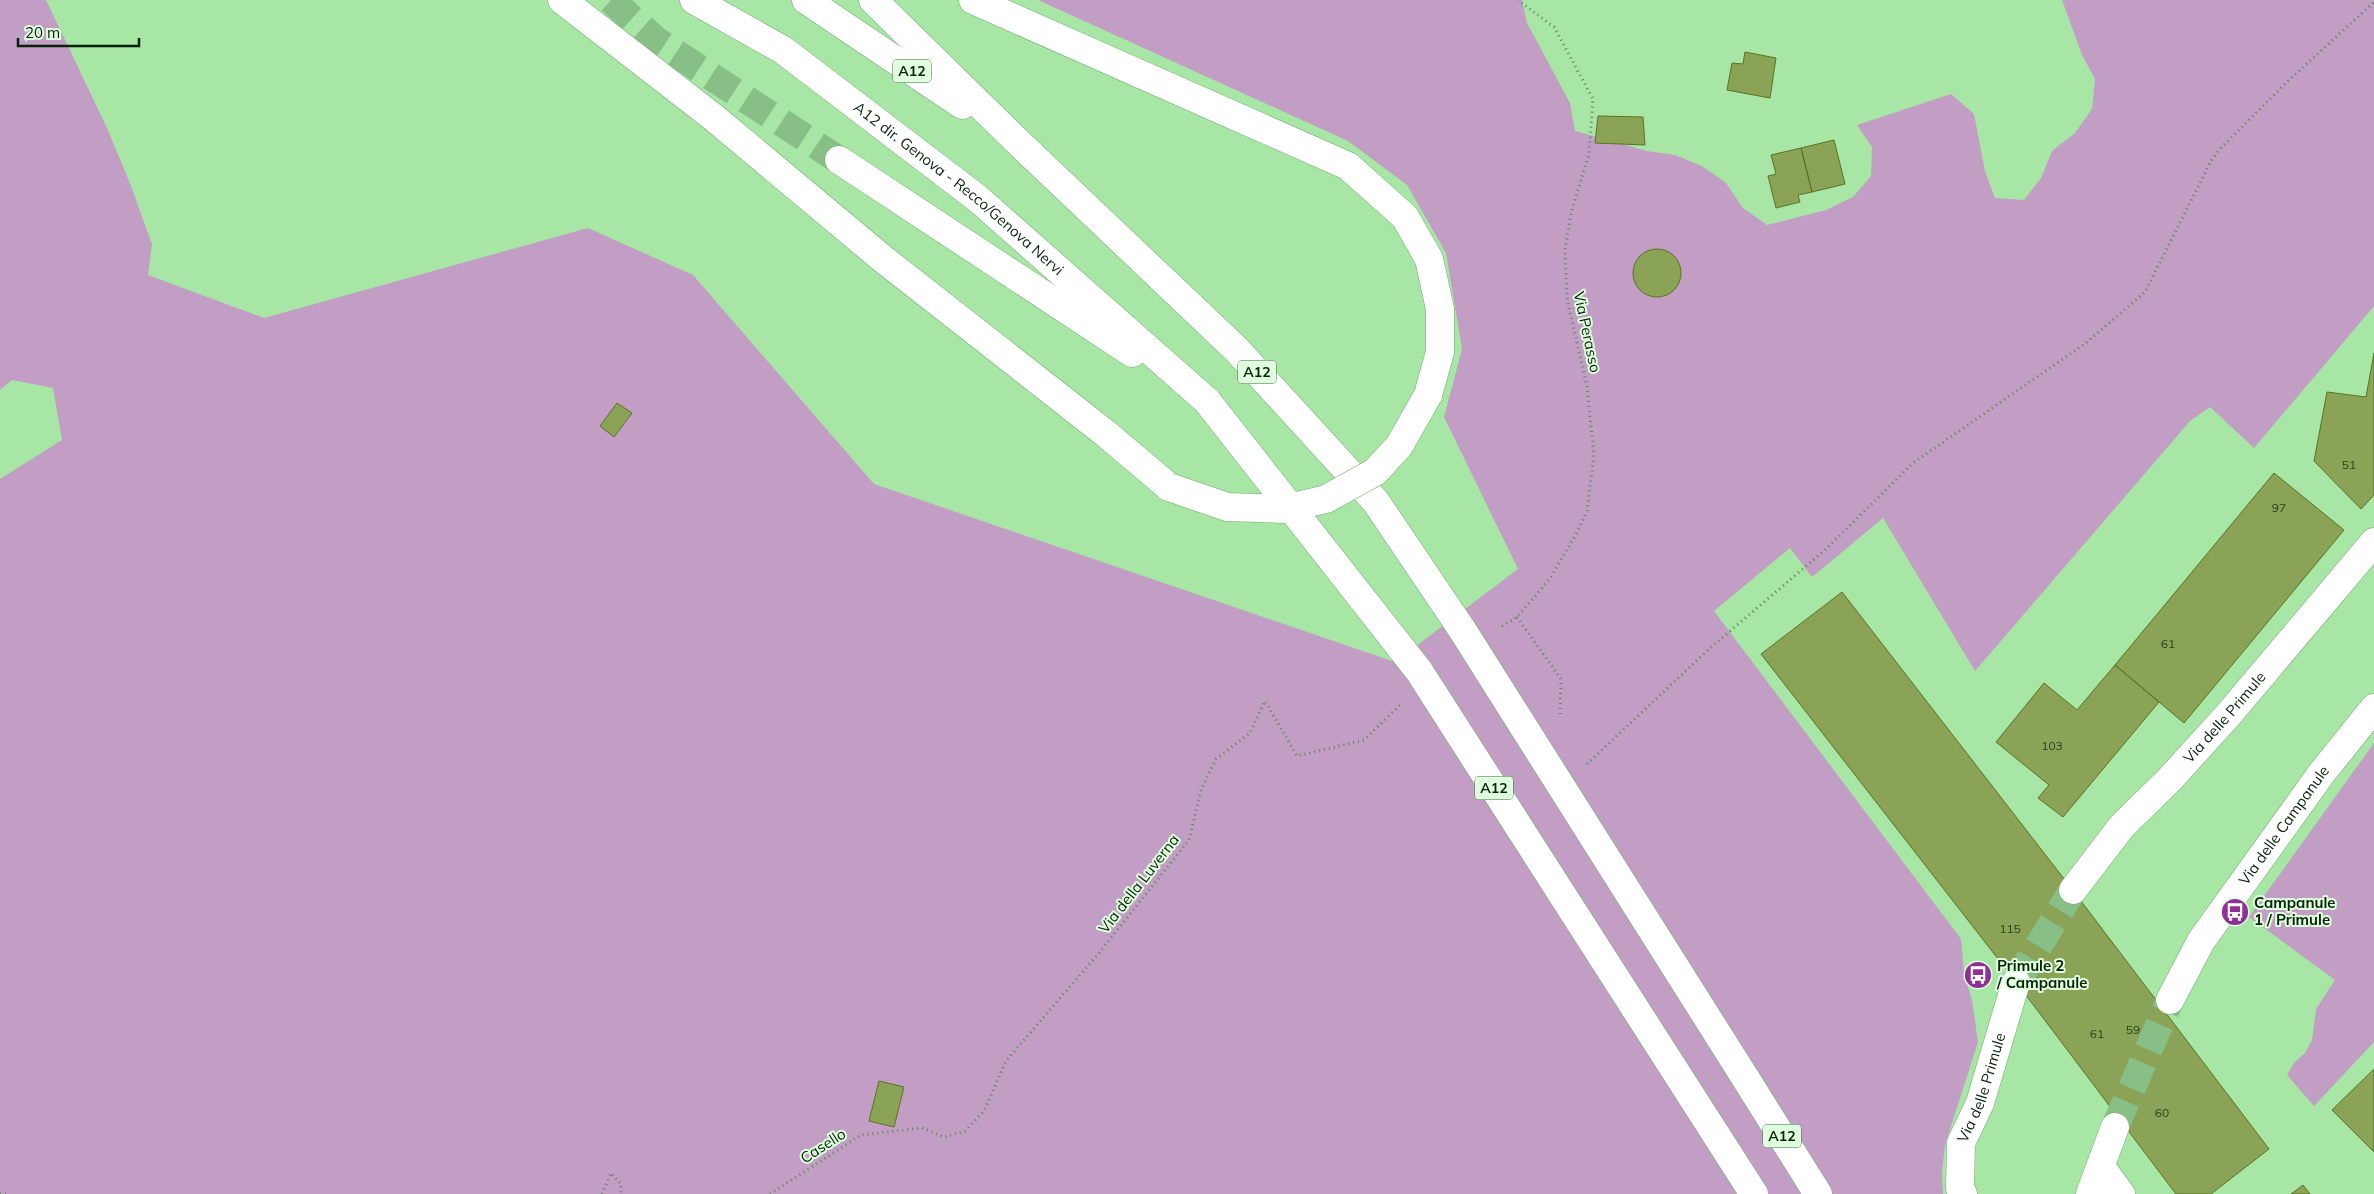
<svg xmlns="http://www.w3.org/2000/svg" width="2374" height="1194" font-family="Mulish,sans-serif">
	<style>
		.green { fill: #c29ec4 }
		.building { fill: #8aa356; stroke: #5b7222 }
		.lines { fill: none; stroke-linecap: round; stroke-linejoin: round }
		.minor-tunnel { stroke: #87bf86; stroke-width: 28; stroke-dasharray: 28 14; stroke-linecap: butt }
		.motorway-tunnel { stroke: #87bf86; stroke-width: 28; stroke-dasharray: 28 14; stroke-linecap: butt }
		.minor-casing { stroke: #6fab6e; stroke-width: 29 }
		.motorway-casing { stroke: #6fab6e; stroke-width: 29 }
		.path { stroke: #5b875a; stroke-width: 3; stroke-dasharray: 1 4; stroke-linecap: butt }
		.minor { stroke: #fff; stroke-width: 28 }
		.motorway { stroke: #fff; stroke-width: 28 }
		.motorway-bridge-casing { stroke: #6fab6e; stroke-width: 29; stroke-linecap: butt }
		.motorway-bridge { stroke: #fff; stroke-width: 28 }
		.labels { text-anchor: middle; stroke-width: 4; stroke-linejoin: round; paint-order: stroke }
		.number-label { font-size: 12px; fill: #29421d }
		.shield { fill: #defedd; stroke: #496449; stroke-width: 1 }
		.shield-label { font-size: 14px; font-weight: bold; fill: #09220a }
		.street-label { font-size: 15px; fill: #09220a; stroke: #defedd }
		.poi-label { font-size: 15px; font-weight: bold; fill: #09220a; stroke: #defedd; text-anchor: start }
	</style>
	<rect width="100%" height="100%" fill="#a7e6a5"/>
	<path class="green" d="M0 0H46L107 128 131 186 152 244 148 275 264 318 588 228 693 275 874 484 1395 662 1518 569 1444 417 1462 349 1446 253 1407 185 1348 141 1038 0H1522L1527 23 1570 103 1575 131 1647 151 1675 155 1702 166 1726 183 1743 208 1767 225 1826 210 1853 197 1871 176 1872 147 1857 125 1951 94 1974 114 1985 171 1995 198 2024 200 2041 178 2052 151 2075 133 2092 109 2095 79 2082 55 2062 0H2374V306L2254 448 2210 407 2190 421 1975 671 1883 518 1812 577 1790 548 1714 611 1961 939 1964 973 1972 1000 1978 1042 1945 1145 1942 1173 1943 1194H0V479L62 440 53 388 12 380 0 390Z
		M2374 743V1042L2314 1106 2287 1075 2294 1063 2305 1053 2312 1040 2316 1009 2335 980 2249 917Z"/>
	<path class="building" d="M1745 52 1776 58 1770 98 1727 90 1732 63 1743 64Z
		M1598 116 1643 117 1645 145 1595 143Z
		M1834 140 1845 184 1812 192 1801 148Z
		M1801 148 1812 192 1798 195 1800 202 1776 208 1768 176 1776 174 1771 155Z
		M1633 273a24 24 0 1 1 48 0a24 24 0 1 1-48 0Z
		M2374 353V495L2361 509 2314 461 2327 392 2366 397Z
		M617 403 632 413 614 437 600 426Z
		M2274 473 2344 530 2184 723 2115 665Z
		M1842 592 2068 884 2269 1149 2211 1194H2176L2016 982 1761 654Z
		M2115 665 2159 702 2063 817 2038 798 2049 785 1996 742 2044 683 2077 710Z
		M2374 1069V1152L2332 1110Z
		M879 1081 904 1087 894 1127 869 1121Z
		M2303 1185 2310 1194H2291Z"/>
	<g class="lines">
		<path class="minor-tunnel" d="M2016 982 2073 890
			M2115 1127 2170 1000"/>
		<path class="motorway-tunnel" d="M611 0 657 41 839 160"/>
		<defs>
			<g id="minor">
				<path id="s1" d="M2073 890 2122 826 2170 779 2229 714 2374 542"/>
				<path id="s2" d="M2170 1000 2201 941 2321 774 2374 708"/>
				<path d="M2101 1167 2121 1194"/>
				<path id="s3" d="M1963 1194 1960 1188 1961 1143 1980 1103 2016 982"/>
				<path d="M2090 1194 2115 1127"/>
			</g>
			<g id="motorway">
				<path d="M562 0 713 117 883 259 1105 433 1169 487"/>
				<path id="s4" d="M694 0 783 50 977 198 1207 401"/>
				<path d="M806 0 962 105"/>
				<path d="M873 0 1019 143 1237 350 1376 502 1463 631"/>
				<path d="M973 0 1348 166 1405 217 1429 259 1440 309V352L1428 395"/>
				<path d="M839 160 1132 353"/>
				<path d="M1746 1079 1818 1194"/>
			</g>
		</defs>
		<use href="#minor" class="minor-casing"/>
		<use href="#motorway" class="motorway-casing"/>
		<path class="path" d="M1517 617 1561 679 1560 717
			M1502 626 1517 617 1549 580 1575 536 1587 511 1594 455 1587 387 1567 299 1565 250 1571 213 1589 154 1593 99 1554 27 1518 0
			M1587 764 1709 649 1825 550 1913 463 2086 343 2145 292 2211 161 2219 150 2286 83 2374 2
			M0 1194H10
			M602 1194 611 1173 621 1184V1194
			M770 1194 861 1135 922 1128 944 1137 965 1131 984 1111 1006 1061 1099 953 1189 840 1201 790 1216 759 1250 733 1265 701 1297 756 1364 740 1400 705"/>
		<use href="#minor" class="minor"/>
		<use href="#motorway" class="motorway"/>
		<defs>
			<path id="motorway-bridge" d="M1207 401 1419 671 1754 1194
				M1169 487 1227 507 1284 509 1326 499 1375 472 1399 446 1428 395
				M1463 631 1746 1079"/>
		</defs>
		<use href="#motorway-bridge" class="motorway-bridge-casing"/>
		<use href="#motorway-bridge" class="motorway-bridge"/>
	</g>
	<defs>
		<symbol id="bus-disc" viewBox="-11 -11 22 22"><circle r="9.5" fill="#8f3099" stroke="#defedd"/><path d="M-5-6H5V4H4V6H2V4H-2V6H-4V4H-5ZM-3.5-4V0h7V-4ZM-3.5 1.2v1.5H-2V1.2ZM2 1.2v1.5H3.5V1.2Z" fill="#fff"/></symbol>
	</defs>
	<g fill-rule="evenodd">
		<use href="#bus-disc" x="2219" y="896" width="32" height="32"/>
		<use href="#bus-disc" x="1962" y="959" width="32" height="32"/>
	</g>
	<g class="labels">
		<g class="number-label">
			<text x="2349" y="469">51</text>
			<text x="2279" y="512">97</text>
			<text x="2168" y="648">61</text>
			<text x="2052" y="750">103</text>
			<text x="2010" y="933">115</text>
			<text x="2133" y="1034">59</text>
			<text x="2097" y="1038">61</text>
			<text x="2162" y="1117">60</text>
		</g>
		<g class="shield">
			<rect x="893" y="59.5" width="38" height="23" rx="4"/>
			<rect x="1238" y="360.5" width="38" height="23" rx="4"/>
			<rect x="1475" y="776.5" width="38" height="23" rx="4"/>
			<rect x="1763" y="1124.5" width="38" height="23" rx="4"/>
		</g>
		<g class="shield-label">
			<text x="912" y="76">A12</text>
			<text x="1257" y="377">A12</text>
			<text x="1494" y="793">A12</text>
			<text x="1782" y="1141">A12</text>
		</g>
		<g class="street-label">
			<text dy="5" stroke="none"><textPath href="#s4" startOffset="326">A12 dir. Genova - Recco/Genova Nervi</textPath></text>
			<text transform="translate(1587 332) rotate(78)" y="5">Via Perasso</text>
			<text dy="5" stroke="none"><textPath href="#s1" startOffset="230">Via delle Primule</textPath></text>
			<text dy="5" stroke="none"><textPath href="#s2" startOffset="209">Via delle Campanule</textPath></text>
			<text transform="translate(1139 884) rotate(-52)" y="5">Via della Luverna</text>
			<text dy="5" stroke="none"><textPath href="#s3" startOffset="111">Via delle Primule</textPath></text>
			<text transform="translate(823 1146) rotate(-33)" y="5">Casello</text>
		</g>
		<g class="poi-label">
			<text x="2254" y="908">Campanule<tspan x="2254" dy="17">1 / Primule</tspan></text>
			<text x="1997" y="971">Primule 2<tspan x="1997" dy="17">/ Campanule</tspan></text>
		</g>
	</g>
	<path d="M18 38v8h121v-8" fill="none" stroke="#09220a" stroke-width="2.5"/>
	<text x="25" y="38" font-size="15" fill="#09220a" stroke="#defedd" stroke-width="4" paint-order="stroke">20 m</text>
</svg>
